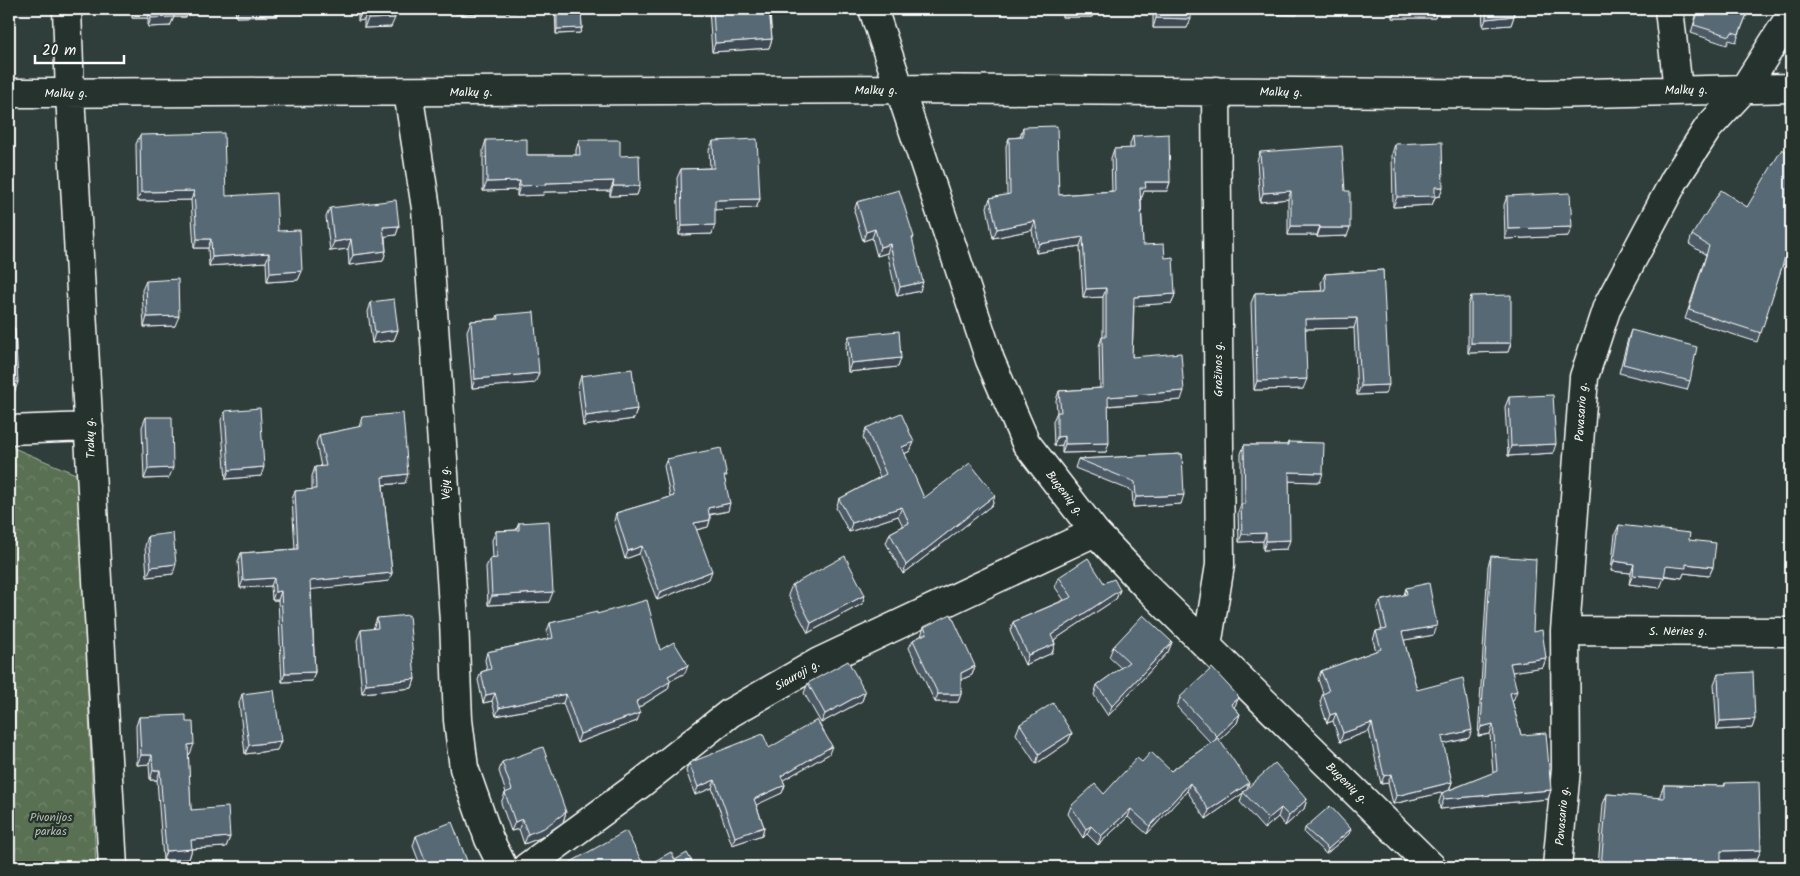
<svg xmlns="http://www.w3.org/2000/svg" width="1800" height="876" font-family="Kalam,sans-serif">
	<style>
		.park { fill: url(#park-crowns); stroke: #acb8a9 }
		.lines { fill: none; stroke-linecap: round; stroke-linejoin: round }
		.minor-casing { stroke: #fff; stroke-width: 31 }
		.minor { stroke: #26332d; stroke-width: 28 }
		.wall { fill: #4b5a65; stroke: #fff }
		.shaded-wall { fill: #3d4a52; stroke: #fff }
		.building { fill: #576975; stroke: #fff }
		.labels { text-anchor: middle; stroke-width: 4.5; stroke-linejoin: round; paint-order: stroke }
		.street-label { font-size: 12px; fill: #fff; stroke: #26332d }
		.park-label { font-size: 12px; fill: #b5bfb2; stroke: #26332d }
	</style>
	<defs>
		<pattern id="park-crowns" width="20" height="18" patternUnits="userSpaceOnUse" patternTransform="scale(1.25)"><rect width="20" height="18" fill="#5a7053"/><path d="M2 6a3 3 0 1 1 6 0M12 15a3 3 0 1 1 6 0" fill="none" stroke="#73856d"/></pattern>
	</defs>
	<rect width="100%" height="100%" fill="#303e3b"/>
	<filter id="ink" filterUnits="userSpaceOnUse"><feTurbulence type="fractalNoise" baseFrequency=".02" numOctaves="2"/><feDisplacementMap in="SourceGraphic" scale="10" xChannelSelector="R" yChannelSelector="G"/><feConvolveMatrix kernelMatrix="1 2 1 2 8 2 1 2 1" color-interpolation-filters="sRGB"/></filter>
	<g filter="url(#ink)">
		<path class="park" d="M9 446 78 475 96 867H9Z"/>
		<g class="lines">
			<defs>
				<path id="minor" d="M67 9 70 94 113 867
					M873 9 990 360 1026 443 1095 532 1146 586 1432 867
					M1669 9 1678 90
					M408 92 426 208 454 621 458 720 464 768 489 839 503 867
					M9 93 901 89 1547 94 1791 88
					M9 430 89 427
					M1565 631 1791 632
					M1207 646 1220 565 1216 91
					M527 867 639 785 730 713 819 662 1095 532
					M1557 867 1566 769 1565 631 1584 377 1607 307 1675 179 1708 128 1744 89 1791 15"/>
			</defs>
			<use href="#minor" class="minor-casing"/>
			<use href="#minor" class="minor"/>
		</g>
		<path class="wall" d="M132 9H189L186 17H174L170 26 148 27V18H132Z
			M235 9H281L278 16 236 17Z
			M358 9H409L408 12 394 13 391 27 364 28V20L358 21Z
			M555 9H581L582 28 580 33 556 34Z
			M709 9H780L770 12 772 39 769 48 712 52Z
			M1062 9H1110V10H1094L1092 17H1062Z
			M1153 9H1191L1187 28H1153Z
			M1392 9H1438L1435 18H1392Z
			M1482 9H1513L1514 16 1511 25 1483 27Z
			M1698 9H1749L1736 42 1729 40 1727 45 1691 33Z
			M1023 127 1059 195 1112 191 1111 158 1114 149H1130V144L1133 136 1170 182 1167 191H1144L1142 197H1141L1143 245 1165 258 1175 294 1172 303 1134 305 1132 357 1181 400 1108 406 1106 452 1062 453V445L1054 446 1053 421 1057 412 1056 400 1059 391 1100 388 1099 346 1102 337H1103V297L1083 298 1080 246 1036 253 1032 230 993 238 987 207 990 198 1007 195 1006 146 1009 138 1020 137Z
			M140 135 226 196 278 231 302 271 298 280 267 282 266 262 209 266 208 248H194L191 200 137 201 136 144Z
			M486 140 527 155H576V150L579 140 620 156 640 186 637 195 610 196V191L544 192 543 195 517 196V190L483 191V150Z
			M713 141 760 199 756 208 715 209 712 234 679 235 677 178 681 169 710 168 709 150Z
			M1395 144 1440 196 1435 197 1432 205 1393 207 1392 154Z
			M1260 152 1347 236 1317 237V235H1288V199L1260 202 1257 161Z
			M1791 154V268L1783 264 1757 342 1685 319 1706 255 1689 244 1692 235 1747 207Z
			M1507 196 1568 236 1505 239 1504 205Z
			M857 202 914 237 912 241 920 291 897 296 887 253 877 256 872 238 863 241 854 211Z
			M330 208 399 226 396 235 385 236 386 251 383 261 349 265 348 249 330 251 326 217Z
			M1383 270 1385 394 1357 395 1354 328 1305 329 1303 389 1254 390 1251 303 1255 293 1322 291 1321 283 1325 274Z
			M146 281 175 326 144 327 142 290Z
			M1471 296 1511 343 1508 352 1468 353V305Z
			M371 302 398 330 394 340 372 343 368 312Z
			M498 315 535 383 472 388 467 331 471 321 496 319Z
			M1631 330 1690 381 1687 390 1619 373 1628 339Z
			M849 336 901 358 898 367 848 372 846 346Z
			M581 376 637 409 634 419 583 426 578 385Z
			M1509 397 1553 453 1508 456 1505 407Z
			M225 411 261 476 226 479 221 420Z
			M146 417 169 478 144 479 142 427Z
			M362 417 405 483 383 485 392 573 389 581 311 589 315 672 312 681 282 682 278 600H272L271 586 240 588 238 561 241 553 295 549 292 499 295 491 312 490V476L315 467H321L316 443 319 435 359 427Z
			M866 428 914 442 910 451 904 454 924 498 995 495 992 505 903 574 886 543 890 533 903 526 898 516 849 532 836 508 839 499 880 477 863 438Z
			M1288 442 1320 482 1289 481 1287 549 1263 550V541L1239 542 1238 512 1241 504V454L1244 445H1287Z
			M1182 454 1181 504 1133 507 1132 491 1075 468 1078 459Z
			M667 459 725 480 728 511 710 515V520L708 527 696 530 709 579 657 600 639 554 625 559 614 521 616 513 670 497 664 466Z
			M519 523 549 602 488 605 486 567 490 558H493L492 540 496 531 516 530Z
			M1619 525 1713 567 1709 576 1684 573 1682 578 1664 576 1660 588 1629 584 1631 573 1611 571 1615 534Z
			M148 536 173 574 147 577 145 546Z
			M1491 556 1533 632 1546 658 1543 667 1512 672 1513 701H1512L1521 735 1551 790 1548 799 1440 809 1439 802 1442 793 1445 792 1393 804 1388 783 1381 784 1369 731 1340 742 1333 721 1327 723 1320 702 1323 693 1318 679 1321 671 1376 651 1373 640 1376 631 1382 630 1377 609 1380 601 1404 595 1406 588 1434 635 1404 640 1417 690 1469 738 1443 744 1452 782 1449 790 1493 773 1490 734 1478 736 1488 566Z
			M1059 577 1104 583 1120 590 1116 599 1054 640 1055 644 1052 653 1025 665 1010 631 1013 622 1064 600 1055 587Z
			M792 585 865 595 862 604 808 633 788 595Z
			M597 614 660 650 688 665 685 673 670 681 668 689 638 708 637 721 577 743 563 703 496 716 492 701 483 703 478 680 481 672 487 670 485 660 487 652 548 639 547 631 550 623Z
			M377 618 415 679 412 688 362 693 357 640 361 630 373 629Z
			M924 627 975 666 972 675 961 680V694L958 702H935L909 648 913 640 921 636Z
			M1172 642 1168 652 1108 716 1094 695 1097 685 1121 668 1109 657 1113 647Z
			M1718 674 1755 719 1752 728 1717 730 1714 684Z
			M808 683 865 692 862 701 821 723 804 693Z
			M242 694 277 750 245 754 239 703Z
			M1180 697H1239L1234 707 1240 714 1237 723 1219 740 1246 789 1307 799 1304 809 1285 826 1278 817 1264 829 1240 802 1243 793 1206 819 1187 791 1147 834 1128 817 1098 845 1087 834 1083 838 1068 814 1071 806 1104 794 1142 762 1171 771 1211 743 1177 707Z
			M139 717 186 722 190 754H188L191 810 230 837 226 847 192 849 189 859 163 860 157 780H150L149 764 137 765 136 726Z
			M1020 724 1072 733 1068 742 1036 764 1016 734Z
			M769 748 829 754 783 780 785 785 782 793 756 804 764 827 762 835 732 845 712 788 695 795 686 771 689 763Z
			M502 762 566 812 563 822 540 838 524 844 519 829 511 831 501 803 505 793H506L499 771Z
			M1725 783 1761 850 1757 859 1721 860V867H1598L1603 804 1607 794 1660 798V795L1664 785 1724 786Z
			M1305 828 1349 834 1326 854 1304 833Z
			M416 836 465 867H421L413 846Z"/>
		<path class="shaded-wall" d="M136 9H151L148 18H132Z
			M173 9H189L186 17H174L170 26 148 27 151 18Z
			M239 9H281L278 16 236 17Z
			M392 9H409L408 12 390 13Z
			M458 9H518L516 12 456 14Z
			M767 9H780L766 13Z
			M1065 9H1110V10H1094L1092 17H1062Z
			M1252 9H1299L1297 15 1250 14Z
			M1396 9H1438L1435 18H1392Z
			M362 11H367L364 20 358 21Z
			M1514 16 1511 25 1483 27 1486 19Z
			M395 18 391 27 364 28 368 19Z
			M1156 18 1191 19 1187 28H1153Z
			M582 28 580 33 556 34 557 29Z
			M772 39 769 48 712 52 715 43Z
			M520 181 517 190 483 191 487 182Z
			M614 181 610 191 544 192 543 195 517 196 520 186 546 183Z
			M1145 182H1170L1167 191H1144L1142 197H1137L1140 188Z
			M613 186H640L637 195 610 196Z
			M1435 187H1443L1440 196 1435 197 1432 205 1393 207 1397 197Z
			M194 191 191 200 137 201 141 192Z
			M1291 191 1288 199 1260 202 1263 193Z
			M760 199 756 208 711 210 715 200Z
			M1035 221 1032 230 993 238 997 229Z
			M715 225 712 234 679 235 682 226Z
			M399 226 396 235 380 237 383 227Z
			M1291 226H1320L1317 235H1288Z
			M1572 227 1568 236 1505 239 1508 229Z
			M1320 228H1350L1347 236 1317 237Z
			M875 229 872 238 863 241 866 232Z
			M1083 237 1080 246 1036 253 1039 244Z
			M197 239H211L208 248H194Z
			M351 239 348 249 330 251 334 242Z
			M890 244 887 253 877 256 880 247Z
			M386 251 383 261 349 265 353 255Z
			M269 253 266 262 209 266 212 257Z
			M302 271 298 280 267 282 270 273Z
			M923 282 920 291 897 296 900 287Z
			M1106 288 1103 297 1083 298 1086 289Z
			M1175 294 1172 303 1131 306 1134 297Z
			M179 316 175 326 144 327 147 317Z
			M1357 318 1354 328 1302 329 1305 319Z
			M398 330 394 340 372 343 375 333Z
			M1471 343H1511L1508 352 1468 353Z
			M901 358 898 367 848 372 851 363Z
			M539 373 535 383 472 388 475 379Z
			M1307 379 1303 389 1254 390 1257 381Z
			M9 382H18L15 391 9 392Z
			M1389 385 1385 394 1357 395 1361 386Z
			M1184 391 1181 400 1105 406 1108 397Z
			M637 409 634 419 583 426 586 416Z
			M1065 436 1062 445 1054 446 1057 437Z
			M914 442 910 451 898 457 902 447Z
			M1109 443 1106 452 1062 453 1065 444Z
			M1556 444 1553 453 1508 456 1511 446Z
			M264 467 261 476 226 479 229 470Z
			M173 468 169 478 144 479 148 469Z
			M1289 472 1323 473 1320 482 1285 481Z
			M408 474 405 483 379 485 382 477Z
			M995 495 992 505 903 574 906 565Z
			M1184 495 1181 504 1133 507 1136 497Z
			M730 503 728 511 706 515 708 508Z
			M902 507 898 516 849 532 852 523Z
			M710 520 708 527 691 531 694 523Z
			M1266 533 1263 541 1239 542 1242 534Z
			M1290 540 1287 549 1263 550 1266 541Z
			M642 546 639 554 625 559 628 551Z
			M1614 561 1634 564 1631 573 1611 571Z
			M176 564 173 574 147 577 151 567Z
			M1686 564 1713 567 1709 576 1684 573 1682 578 1662 575 1666 566Z
			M712 571 709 579 657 600 660 592Z
			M392 573 389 581 307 590 310 581Z
			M1633 575 1664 578 1660 588 1629 584Z
			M274 578 271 586 240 588 243 580Z
			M1120 590 1116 599 1048 644 1051 635Z
			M281 591 278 600H272L275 592Z
			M553 592 549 602 488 605 492 596Z
			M865 595 862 604 808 633 811 623Z
			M1437 626 1434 635 1399 641 1402 632Z
			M1172 642 1168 652 1108 716 1112 706Z
			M1055 644 1052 653 1025 665 1028 655Z
			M1546 658 1543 667 1506 673 1510 663Z
			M688 665 685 673 670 681 668 689 633 711 636 702 668 676Z
			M975 666 972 675 958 681 961 673Z
			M315 672 312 681 282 682 285 673Z
			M415 679 412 688 362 693 366 684Z
			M1517 691 1513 701 1507 702 1510 693Z
			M865 692 862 701 821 723 825 714Z
			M495 693 492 701 483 703 486 695Z
			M566 694 563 703 496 716 499 708Z
			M938 694H961L958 702H935Z
			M1239 697 1235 706 1228 713 1231 704Z
			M640 713 637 721 577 743 580 734Z
			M1336 713 1333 721 1327 723 1330 715Z
			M1240 714 1237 723 1213 746 1217 736Z
			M1755 719 1752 728 1717 730 1720 721Z
			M1372 723 1369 731 1340 742 1343 733Z
			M1493 724 1490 734 1478 736 1481 727Z
			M1472 730 1469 738 1439 745 1442 737Z
			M1072 733 1068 742 1036 764 1039 754Z
			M281 741 277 750 245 754 249 745Z
			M194 744 190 754H184L188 745Z
			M832 746 829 754 778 783 781 776Z
			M141 755H152L149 764 137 765Z
			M153 770H160L157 780H150Z
			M1391 774 1388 783 1381 784 1384 776Z
			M715 780 712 788 695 795 698 787Z
			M1452 782 1449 791 1393 804 1396 796Z
			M1190 783 1187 791 1147 834 1150 826Z
			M1249 783 1246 791 1206 819 1209 810Z
			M785 785 782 793 752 807 754 799Z
			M1551 790 1548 799 1440 809 1444 799Z
			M1307 799 1304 809 1285 826 1289 816Z
			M1281 808 1278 817 1264 829 1268 819Z
			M1131 809 1128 817 1098 845 1101 836Z
			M566 812 563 822 540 838 524 844 528 834Z
			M522 819 519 829 511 831 515 822Z
			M1091 826 1087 834 1083 838 1086 829Z
			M764 827 762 835 732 845 735 837Z
			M1351 829 1349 834 1326 854 1328 849Z
			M230 837 226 847 188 849 191 840Z
			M192 849 189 859 163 860 166 851Z
			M1761 850 1757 859 1718 861 1721 851Z
			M467 861 465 867H452Z
			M1637 866H1682L1681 867H1636Z"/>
		<path class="building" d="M151 9H174V17L151 18Z
			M362 9H394L395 18 368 19 367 11H362Z
			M557 9H581L582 28 557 29Z
			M713 9H769L772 39 715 43Z
			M1157 9H1191V19L1156 18Z
			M1486 9H1513L1514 16 1486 19Z
			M1699 9H1749L1739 34 1732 32 1730 36 1694 25Z
			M1057 126 1059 195 1115 191 1114 149 1134 148 1133 136 1169 134 1170 182H1145L1146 188H1140L1143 245 1164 244 1165 258 1173 257 1175 294 1134 297 1132 357 1181 353 1184 391 1108 397 1109 443 1065 444V436L1057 437V412H1061L1059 391 1103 388 1102 337H1106V288L1086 289 1083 237 1039 244 1035 221 997 229 990 198 1010 194 1009 138 1023 137V127Z
			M224 133 226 196 276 193 278 231 300 230 302 271 270 273 269 253 212 257 211 239H197L194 191 141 192 140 135Z
			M527 139V155H580L579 140H620V156L639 155 640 186H613L614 181 546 183V185L520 186V181L487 182 486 140Z
			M757 139 760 199 715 200V225L682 226 681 169 714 168 713 141Z
			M1442 142 1443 187H1435V196L1397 197 1395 144Z
			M1342 146 1345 191H1350V228H1320V226H1291V191L1263 193 1260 152Z
			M1782 149 1791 154V257L1786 254 1761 333 1689 310 1709 246 1692 235 1721 190 1747 207Z
			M899 190 914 237 912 238 923 282 900 287 890 244 880 247 875 229 866 232 857 202Z
			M1570 193 1572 227 1508 229 1507 196Z
			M396 200 399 226 383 227 386 251 353 255 351 239 334 242 330 208Z
			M1383 270 1389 385 1361 386 1357 318 1305 319 1307 379 1257 381 1255 293 1326 291 1325 274Z
			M178 279 179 316 147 317 146 281Z
			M1511 295V343H1471V296Z
			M394 299 398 330 375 333 371 302Z
			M534 312 539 373 475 379 471 321 499 319 498 315Z
			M15 328 18 382H9V329Z
			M1631 330 1697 347 1690 381 1623 364Z
			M899 331 901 358 851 363 849 336Z
			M632 369 637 409 586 416 581 376Z
			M1553 395 1556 444 1511 446 1509 397Z
			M260 408 264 467 229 470 225 411Z
			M403 413 408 474 382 477 392 573 310 581 315 672 285 673 281 591 275 592 274 578 243 580 241 553 298 549 295 491 316 489 315 467 326 466 319 435 362 426V417Z
			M901 413 914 442 902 447 924 498 970 463 995 495 906 565 890 533 909 523 902 507 852 523 839 499 886 474 866 428Z
			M146 417H172L173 468 148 469Z
			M1288 442 1324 443 1323 473 1289 472 1290 540 1266 541V533L1242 534 1241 504H1245L1244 445H1288Z
			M721 448 727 476H724L730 503 708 508 710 520 694 523 712 571 660 592 642 546 628 551 616 513 674 496 667 459Z
			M1182 454 1184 495 1136 497 1135 482 1078 459Z
			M549 521 553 592 492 596 490 558 497 557 496 531 519 530V523Z
			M1619 525 1690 533 1689 540 1716 543 1713 567 1686 564V568L1666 566 1664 578 1633 575 1634 564 1614 561Z
			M173 533 176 564 151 567 148 536Z
			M845 556 865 595 811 623 792 585Z
			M1491 556 1536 559 1533 632 1542 630 1546 658 1510 663 1517 691 1510 693 1521 735 1546 733 1551 790 1444 799 1442 793 1497 771 1493 724 1481 727Z
			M1088 558 1104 583 1114 579 1120 590 1051 635 1055 644 1028 655 1013 622 1072 597 1059 577Z
			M1429 583 1437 626 1402 632 1417 690 1463 678 1472 730 1442 737 1452 782 1396 796 1391 774 1384 776 1372 723 1343 733 1336 713 1330 715 1323 694 1329 691 1321 671 1381 649 1376 631 1387 629 1380 601 1407 594 1406 588Z
			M647 600 660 650 674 642 688 665 668 676 671 681 636 702 640 713 580 734 566 694 499 708 495 693 486 695 481 672 491 669 487 652 553 638 550 623 597 612V614Z
			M951 614 975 666 961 673V694H938L913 640 927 633 924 627Z
			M409 615 415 679 366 684 361 630 378 628 377 618Z
			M1143 615 1172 642 1112 706 1097 685 1129 662 1113 647Z
			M848 661 865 692 825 714 808 683Z
			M1212 668 1239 697 1231 704 1240 714 1217 736 1180 697Z
			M1753 672 1755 719 1720 721 1718 674Z
			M274 690 281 741 249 745 242 694Z
			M1053 703 1072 733 1039 754 1020 724Z
			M186 715V722H193L194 744 188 745 191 810 228 807 230 837 191 840 192 849 166 851 160 770H153L152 755H141L139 717Z
			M817 720 832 746 781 776 785 785 754 799 764 827 735 837 715 780 698 787 689 763 763 734 769 748Z
			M1218 738 1249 783 1209 810 1190 783 1150 826 1131 809 1101 836 1091 826 1086 829 1071 806 1095 784 1104 794 1137 758 1142 762 1151 752 1171 771Z
			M543 747 566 812 544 828 528 834 522 819 515 822 505 793 512 790 502 762Z
			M1275 763 1307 799 1289 816 1281 808 1268 819 1243 792Z
			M1759 782 1761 850 1721 851V867H1682V866H1637V867H1601L1607 794 1664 798V785L1725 786V783Z
			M1330 806 1351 829 1328 849 1305 828Z
			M452 822 467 861 452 867H428L416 836Z
			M626 831 643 864 638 867H562Z
			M671 852 675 860 687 853 695 867H644Z
			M359 862 360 867H274L316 863 317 866Z
			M1338 863 1340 867H1326Z"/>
	</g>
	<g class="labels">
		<g class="street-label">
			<text x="876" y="94">Malkų g.</text>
			<text transform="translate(1686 90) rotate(-1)" y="4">Malkų g.</text>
			<text x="471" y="96">Malkų g.</text>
			<text transform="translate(1281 92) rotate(1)" y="4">Malkų g.</text>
			<text x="66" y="97">Malkų g.</text>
			<text transform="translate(1218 369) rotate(-90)" y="4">Gražinos g.</text>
			<text transform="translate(1581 412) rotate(-86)" y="4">Pavasario g.</text>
			<text transform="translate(90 438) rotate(-93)" y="4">Trakų g.</text>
			<text transform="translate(445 483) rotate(-94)" y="4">Vėjų g.</text>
			<text transform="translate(1065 493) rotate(52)" y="4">Bugenių g.</text>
			<text x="1678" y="635">S. Nėries g.</text>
			<text transform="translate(797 675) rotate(-30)" y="4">Siauroji g.</text>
			<text transform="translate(1347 783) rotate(44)" y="4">Bugenių g.</text>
			<text transform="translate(1562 816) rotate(-85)" y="4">Pavasario g.</text>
		</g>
		<g class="park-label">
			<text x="51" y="821">Pivonijos<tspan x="51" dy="14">parkas</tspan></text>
		</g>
	</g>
	<rect width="1800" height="876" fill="none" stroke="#26332d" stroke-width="30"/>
	<rect x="15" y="15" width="1770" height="846" fill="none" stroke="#fff" stroke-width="2" filter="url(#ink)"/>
	<path d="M35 55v8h89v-8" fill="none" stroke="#ffffff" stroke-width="2.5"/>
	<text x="42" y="55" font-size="15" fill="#ffffff" stroke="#26332d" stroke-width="4" paint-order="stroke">20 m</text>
</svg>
